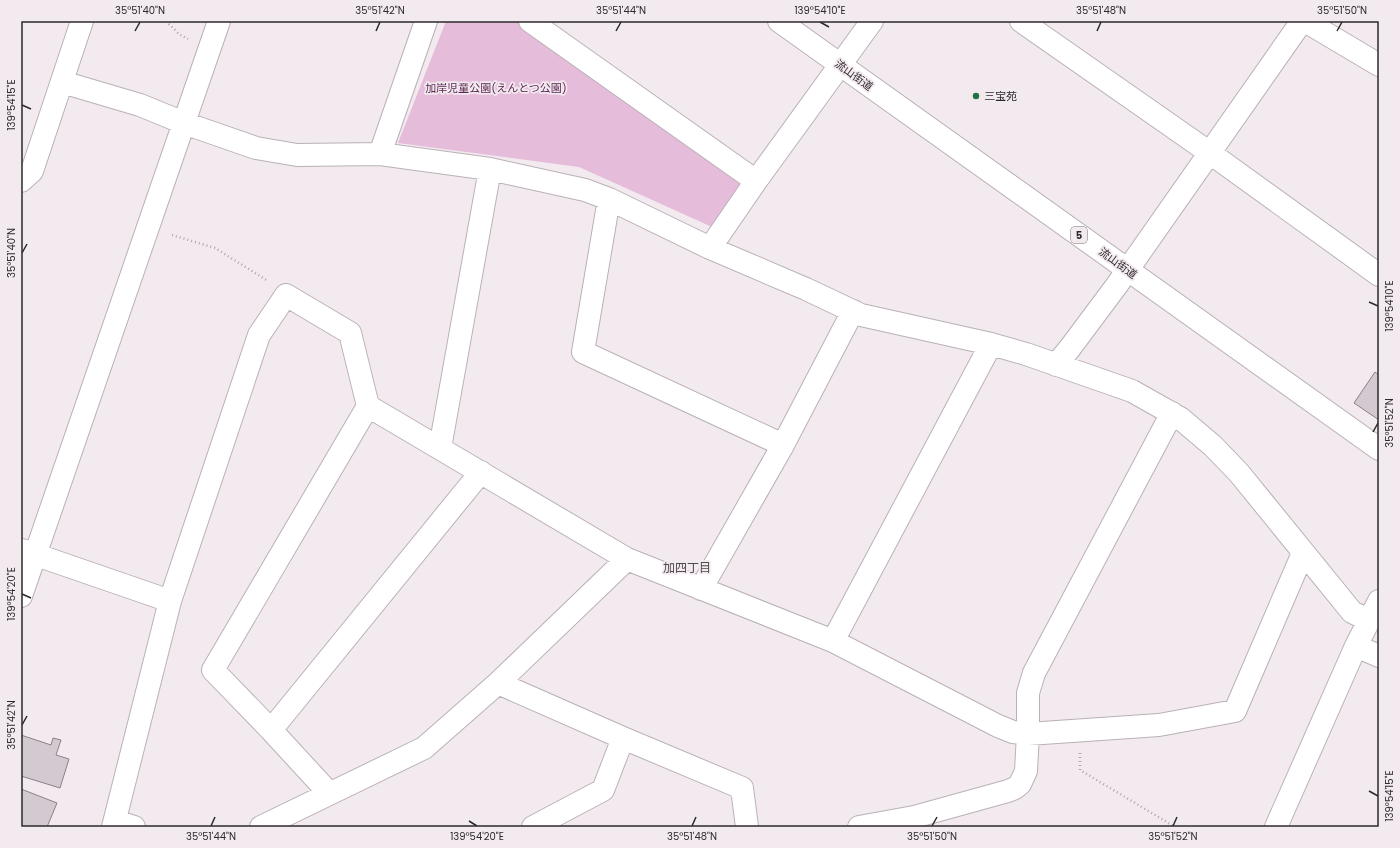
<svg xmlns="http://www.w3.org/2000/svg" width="1400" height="848" font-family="Poppins,'Noto Sans JP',sans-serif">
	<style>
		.green { fill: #e5bcda }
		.building { fill: #d3cad1; stroke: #8a8288 }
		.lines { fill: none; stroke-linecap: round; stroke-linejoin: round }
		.minor-casing { stroke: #b9b1b7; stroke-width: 24 }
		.major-casing { stroke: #b9b1b7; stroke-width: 24 }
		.path { stroke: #aca5aa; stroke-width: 2.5; stroke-dasharray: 1 3; stroke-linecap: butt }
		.minor { stroke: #fff; stroke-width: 22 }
		.major { stroke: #fff; stroke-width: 22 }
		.ticks { fill: none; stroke: #2c292b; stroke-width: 1.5 }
		.poi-dot { fill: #1f7447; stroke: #f3eaf0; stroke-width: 1.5 }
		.labels { text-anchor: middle; stroke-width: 3.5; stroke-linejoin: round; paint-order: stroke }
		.shield { fill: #f3eaf0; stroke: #686366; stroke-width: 1 }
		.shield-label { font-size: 10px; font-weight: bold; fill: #2c292b }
		.street-label { font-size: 11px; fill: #2c292b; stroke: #f3eaf0 }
		.park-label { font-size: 11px; fill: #5d2952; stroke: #f3eaf0 }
		.poi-label { font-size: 11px; fill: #2c292b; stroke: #f3eaf0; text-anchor: start }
		.neighbourhood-label { font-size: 12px; fill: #50494e; stroke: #f3eaf0 }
		.neatline { fill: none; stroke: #2c292b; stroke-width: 1.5 }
		.ticks-label { font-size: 10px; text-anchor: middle; fill: #2c292b }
	</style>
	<rect width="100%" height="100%" fill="#f3eaf0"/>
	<path class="green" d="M446 21H518L745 180 712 227 579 167 398 143Z"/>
	<path class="building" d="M1375 372 1379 375V420L1354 403Z
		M21 735 51 745 53 738 61 740 56 755 69 759 60 788 21 776Z
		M21 789 57 803 47 827H21Z"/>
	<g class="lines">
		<defs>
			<path id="minor" d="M530 21 756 181
				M1021 21 1210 153 1379 275
				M1305 21 1379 65
				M62 82 140 105 184 123 256 148 297 155 380 154 490 169 585 190 609 199 710 248 806 289 861 315 991 344 1026 354 1132 391 1180 418 1213 446 1239 473 1352 612 1368 620
				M380 154 426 21
				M21 181 32 171 82 21
				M609 199 583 352 783 445
				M710 248 756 181 872 21
				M1056 365 1070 348 1117 285 1302 21
				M368 406 627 559 833 641 998 726 1013 732 1028 734 1159 725 1235 711 1303 553
				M440 448 490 169
				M22 550 170 601
				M701 589 783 445 853 311
				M21 596 219 21
				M833 641 991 344
				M1356 646 1379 656
				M498 683 623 738 742 788 747 827
				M271 730 481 472
				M115 821 134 827
				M113 827 170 601 259 335 286 295 350 333 368 406 213 670 271 730 329 793
				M261 827 424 748 498 683 627 559
				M533 827 603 790 623 738
				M859 827 914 817 1008 791 1015 788 1020 784 1026 771 1028 734V693L1034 673 1172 413
				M1276 827 1356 646 1379 601"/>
			<path id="major" d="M779 21 1379 449"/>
		</defs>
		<use href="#minor" class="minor-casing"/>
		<use href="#major" class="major-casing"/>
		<path class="path" d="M166 21 179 34 188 39
			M172 235 215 248 268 281
			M1080 753V770L1175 827"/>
		<use href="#minor" class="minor"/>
		<use href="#major" class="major"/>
	</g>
	<path class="ticks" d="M820 22 829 27M135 31 140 22M376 31 380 22M616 31 621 22M1097 31 1101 22M1337 31 1342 22M22 105 31 109M22 253 27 244M1369 302 1378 306M1373 432 1378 423M22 594 31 598M22 725 27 716M1369 791 1378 796M469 821 477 826M211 826 215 817M692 826 696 817M932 826 937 817M1173 826 1177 817"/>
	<circle class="poi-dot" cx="976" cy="96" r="4"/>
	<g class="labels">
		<rect class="shield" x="1071" y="227" width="16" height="16" rx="3"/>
		<g class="shield-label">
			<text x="1079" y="239">5</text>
		</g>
		<g class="street-label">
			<text transform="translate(854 75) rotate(36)" y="4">流山街道</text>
			<text transform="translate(1118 263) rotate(36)" y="4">流山街道</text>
		</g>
		<g class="park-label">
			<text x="496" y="92">加岸児童公園(えんとつ公園)</text>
		</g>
		<g class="poi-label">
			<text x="984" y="100">三宝苑</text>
		</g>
		<g class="neighbourhood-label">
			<text x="687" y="572">加四丁目</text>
		</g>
	</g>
	<rect width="1400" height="848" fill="none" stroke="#f3eaf0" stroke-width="44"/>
	<rect x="22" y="22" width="1356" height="804" class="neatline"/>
	<g class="ticks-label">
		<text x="140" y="14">35°51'40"N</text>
		<text x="380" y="14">35°51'42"N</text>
		<text x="621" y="14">35°51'44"N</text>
		<text x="820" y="14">139°54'10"E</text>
		<text x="1101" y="14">35°51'48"N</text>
		<text x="1342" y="14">35°51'50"N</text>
		<text transform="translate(11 105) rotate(-90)" y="4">139°54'15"E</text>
		<text transform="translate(11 253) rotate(-90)" y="4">35°51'40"N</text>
		<text transform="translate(1389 306) rotate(-90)" y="4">139°54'10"E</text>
		<text transform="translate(1389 423) rotate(-90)" y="4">35°51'52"N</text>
		<text transform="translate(11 594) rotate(-90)" y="4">139°54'20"E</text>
		<text transform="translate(11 725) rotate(-90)" y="4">35°51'42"N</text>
		<text transform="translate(1389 796) rotate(-90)" y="4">139°54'15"E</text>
		<text x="211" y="840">35°51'44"N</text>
		<text x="477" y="840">139°54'20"E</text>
		<text x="692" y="840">35°51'48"N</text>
		<text x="932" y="840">35°51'50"N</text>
		<text x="1173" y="840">35°51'52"N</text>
	</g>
</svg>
